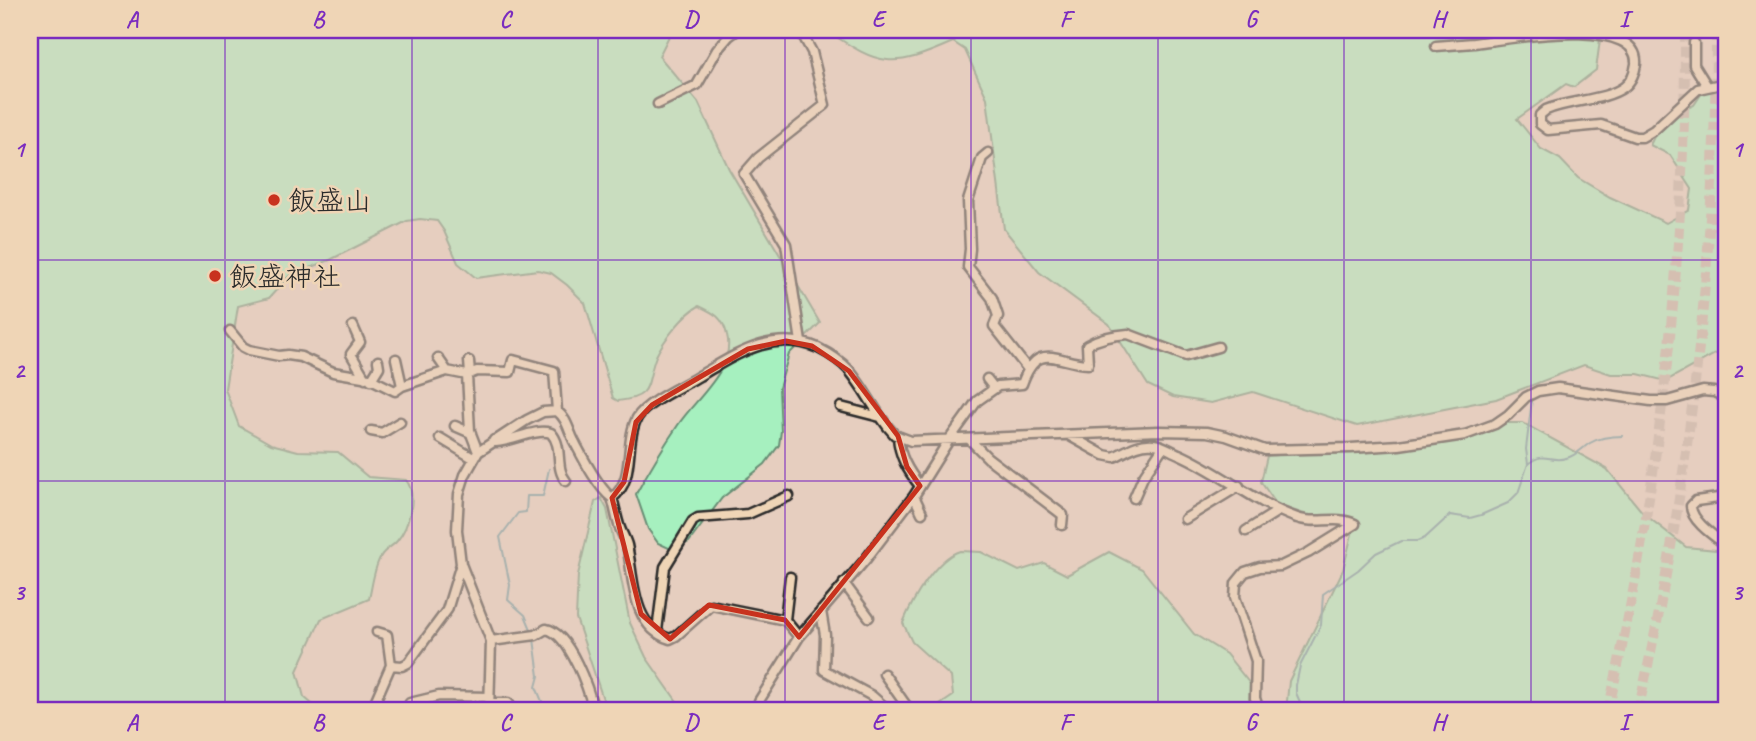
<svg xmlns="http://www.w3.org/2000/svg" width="1756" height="741" font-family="Caveat,'Klee One',sans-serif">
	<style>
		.green { fill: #a6f0bf; stroke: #688e75; stroke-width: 2 }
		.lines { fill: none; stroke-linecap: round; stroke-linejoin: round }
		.stream { stroke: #608f98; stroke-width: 2 }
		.highway-tunnel { stroke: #c1ada1; stroke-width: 10; stroke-dasharray: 10 5; stroke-linecap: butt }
		.minor-casing { stroke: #2b2b2b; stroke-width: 13 }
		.minor { stroke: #efd5b6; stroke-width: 8 }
		.marked { fill: none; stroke: #c8321e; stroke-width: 5; stroke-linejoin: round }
		.grid { fill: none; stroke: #7b2cbf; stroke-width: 2; stroke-opacity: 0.55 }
		.poi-dot { fill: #c8321e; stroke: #efd5b6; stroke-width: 2.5 }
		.labels { text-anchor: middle; stroke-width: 5; stroke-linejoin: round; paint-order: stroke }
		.poi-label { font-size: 28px; fill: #2b2b2b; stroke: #efd5b6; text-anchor: start }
		.neatline { fill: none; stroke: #7b2cbf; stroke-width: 2.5 }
		.grid-label { font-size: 23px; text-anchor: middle; font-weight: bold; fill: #7b2cbf }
	</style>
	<rect width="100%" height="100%" fill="#e6cebf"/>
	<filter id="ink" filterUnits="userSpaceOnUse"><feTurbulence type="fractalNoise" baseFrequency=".0143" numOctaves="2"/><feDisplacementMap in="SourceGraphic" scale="14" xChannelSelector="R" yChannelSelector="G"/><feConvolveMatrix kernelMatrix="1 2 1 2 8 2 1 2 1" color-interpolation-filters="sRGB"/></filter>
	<g filter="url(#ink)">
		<path class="green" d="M30 30H672L659 56 698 102 729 169 820 323 789 354 779 388 781 431 779 445 765 464 722 498 689 542 673 550 658 543 648 529 636 494C649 470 663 447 678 425 696 398 736 368 727 335 723 317 714 313 699 306 684 314 663 341 656 356 645 384 655 397 618 401L613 398 585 303 567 285 551 273 538 270 476 278 458 263 444 231 437 221 420 219 407 221 330 260 289 276 269 298 238 306 225 389 239 426 271 444 298 451 338 452 368 477 406 480C418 495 409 527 397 541 392 547 384 550 381 556 374 567 372 587 369 599L321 619 297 671 304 697 320 711H30Z
			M826 30H1597L1601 32 1596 70 1574 87 1566 84 1517 119 1541 149 1560 159 1578 178 1610 197 1666 223 1689 210 1692 189 1670 155 1650 145 1662 120 1694 105 1704 90 1726 87V348L1666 381 1638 374H1611L1584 365 1496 399 1357 426 1253 392 1211 403 1173 397 1148 385 1109 324 1039 272 1004 229 987 98 965 50 953 42C892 69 881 67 826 30Z
			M1507 423H1523L1607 469 1643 513 1686 547 1726 551V711H1286L1289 681 1343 570 1353 530 1277 505 1261 482 1267 456 1440 440Z
			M601 498 607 509 630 623 646 657 681 707 709 706 714 711H607L576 618 578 575 595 502Z
			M960 551 981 552 1019 571 1044 563 1067 575 1109 552 1142 569 1194 634 1226 654 1250 684 1249 704 1244 711H931L953 696 951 677 912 642 903 623C912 601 936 558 960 551Z"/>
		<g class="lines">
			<path class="stream" d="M1529 463C1545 451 1550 463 1566 458 1576 456 1582 448 1590 443 1600 437 1612 436 1623 436
				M533 634 525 615 508 600 510 585 500 537 518 513 526 512 527 496H543L549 469
				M534 639 539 676 536 687 546 711
				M1304 711 1296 693V685L1300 666 1321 625 1323 594 1358 570 1376 553 1401 541H1418L1425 538 1450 515 1470 518 1481 515 1508 503 1518 493 1528 464 1526 449 1532 399"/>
			<path class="highway-tunnel" d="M1608 711C1659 488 1686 259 1685 30
				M1638 711C1689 488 1716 259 1716 30"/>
			<defs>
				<path id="minor" d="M800 30 812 52 825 105 758 158 744 174 786 244 801 342
					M1694 43V65L1707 86
					M1436 46C1448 45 1461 44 1474 43 1501 40 1640 13 1636 64 1635 72 1631 82 1624 87 1605 101 1568 100 1546 110L1540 115V124L1548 130 1601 125 1635 137H1642L1654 130 1698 89 1726 83
					M658 104 697 85 717 50 729 36 737 30
					M988 153 982 158 968 201 970 249 968 267 992 298 998 316 994 326 1027 368
					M353 326 360 342 351 354 365 378
					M230 331 243 347 249 350 279 356 288 355 301 357 333 372 369 378 395 391 402 386 447 371 467 375 470 431 478 452
					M438 358 447 371
					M396 359 402 386
					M469 361 470 374
					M467 375 477 371 510 372 513 360 554 371 557 411
					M987 379 994 388
					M371 380 379 367 378 361
					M841 407 880 417
					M455 426 471 433
					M371 431 382 433 400 422
					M898 436C899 456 908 471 920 486
					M1070 436 1104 455 1114 457C1126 451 1140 442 1154 444 1163 445 1171 451 1179 454 1220 472 1257 504 1297 518 1315 525 1337 515 1355 524L1308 553 1281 566 1260 567 1245 572 1236 583 1235 597 1256 661 1255 698 1259 711
					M440 438 473 458
					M494 440 496 442C514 441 535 428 551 433 564 447 554 467 566 481
					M970 440 988 458 1063 515 1062 525
					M914 496 922 513
					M1726 497 1696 501 1691 506C1691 521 1714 536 1726 545
					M612 498C615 507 616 516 619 525 621 532 625 538 627 545 634 577 631 627 670 639L676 636 711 605 785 620 799 637
					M1134 498 1143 477 1163 447
					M1185 519 1239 486
					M1246 531 1278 511
					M844 583 869 617
					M821 611 825 635 824 670 872 696 889 711
					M785 620 790 577
					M657 631 665 567 693 521 698 518 748 514 789 496
					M377 632 387 635 391 665
					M491 641 536 635 546 629C570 633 589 691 594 711
					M884 674 910 711
					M410 703 439 696 489 697
					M489 703H508L515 711
					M371 711 391 665 402 666 408 663 447 610 461 564
					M489 711 491 641 461 564 457 530 459 494 465 475 478 452 527 420 543 412 557 411C567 419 568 429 574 441 582 456 598 488 612 498 636 481 624 442 637 418 646 402 683 386 699 376 737 354 773 329 818 348 830 354 840 360 849 370 864 388 874 409 888 427L895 435 911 441 1159 431 1207 432 1226 436 1265 450 1351 448 1399 445 1465 435 1495 424 1508 415 1526 397 1538 391 1558 388 1651 401H1667L1703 391 1714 392 1726 398
					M760 711 759 701 799 637 866 559 914 496 949 440 977 401 998 386 1022 384C1038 339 1057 363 1088 364L1087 345C1099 338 1114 335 1128 334L1186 356 1218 347"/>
			</defs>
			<use href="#minor" class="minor-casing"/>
			<use href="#minor" class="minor"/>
		</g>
	</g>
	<path d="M0 0H1756V741H0ZM786 341 812 346 849 371 898 436 907 467 920 486 799 637 785 620 709 605 670 639 641 614 612 498 624 482 636 422 652 405 748 349Z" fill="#e6cebf" fill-opacity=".55" fill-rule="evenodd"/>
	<path class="marked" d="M786 341 812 346 849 371 898 436 907 467 920 486 799 637 785 620 709 605 670 639 641 614 612 498 624 482 636 422 652 405 748 349Z"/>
	<path class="grid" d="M225 30V711M412 30V711M598 30V711M785 30V711M971 30V711M1158 30V711M1344 30V711M1531 30V711M30 260H1726M30 481H1726"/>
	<g class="poi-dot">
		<circle cx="274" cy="200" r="7"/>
		<circle cx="215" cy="276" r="7"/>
	</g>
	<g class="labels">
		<g class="poi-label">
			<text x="288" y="210">飯盛山</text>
			<text x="229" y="286">飯盛神社</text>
		</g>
	</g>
	<rect width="1756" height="741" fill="none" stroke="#efd5b6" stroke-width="77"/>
	<rect x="38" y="38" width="1680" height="664" class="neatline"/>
	<g class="grid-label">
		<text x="132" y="27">A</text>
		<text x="318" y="27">B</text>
		<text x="505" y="27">C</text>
		<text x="691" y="27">D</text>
		<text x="878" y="27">E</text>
		<text x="1065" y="27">F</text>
		<text x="1251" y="27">G</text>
		<text x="1438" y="27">H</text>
		<text x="1624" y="27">I</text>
		<text x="19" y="157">1</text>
		<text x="1737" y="157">1</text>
		<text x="19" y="378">2</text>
		<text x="1737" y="378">2</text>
		<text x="19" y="600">3</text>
		<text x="1737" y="600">3</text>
		<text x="132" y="730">A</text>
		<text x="318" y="730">B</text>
		<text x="505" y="730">C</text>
		<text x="691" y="730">D</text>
		<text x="878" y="730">E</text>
		<text x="1065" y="730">F</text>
		<text x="1251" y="730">G</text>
		<text x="1438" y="730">H</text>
		<text x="1624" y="730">I</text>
	</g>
</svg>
